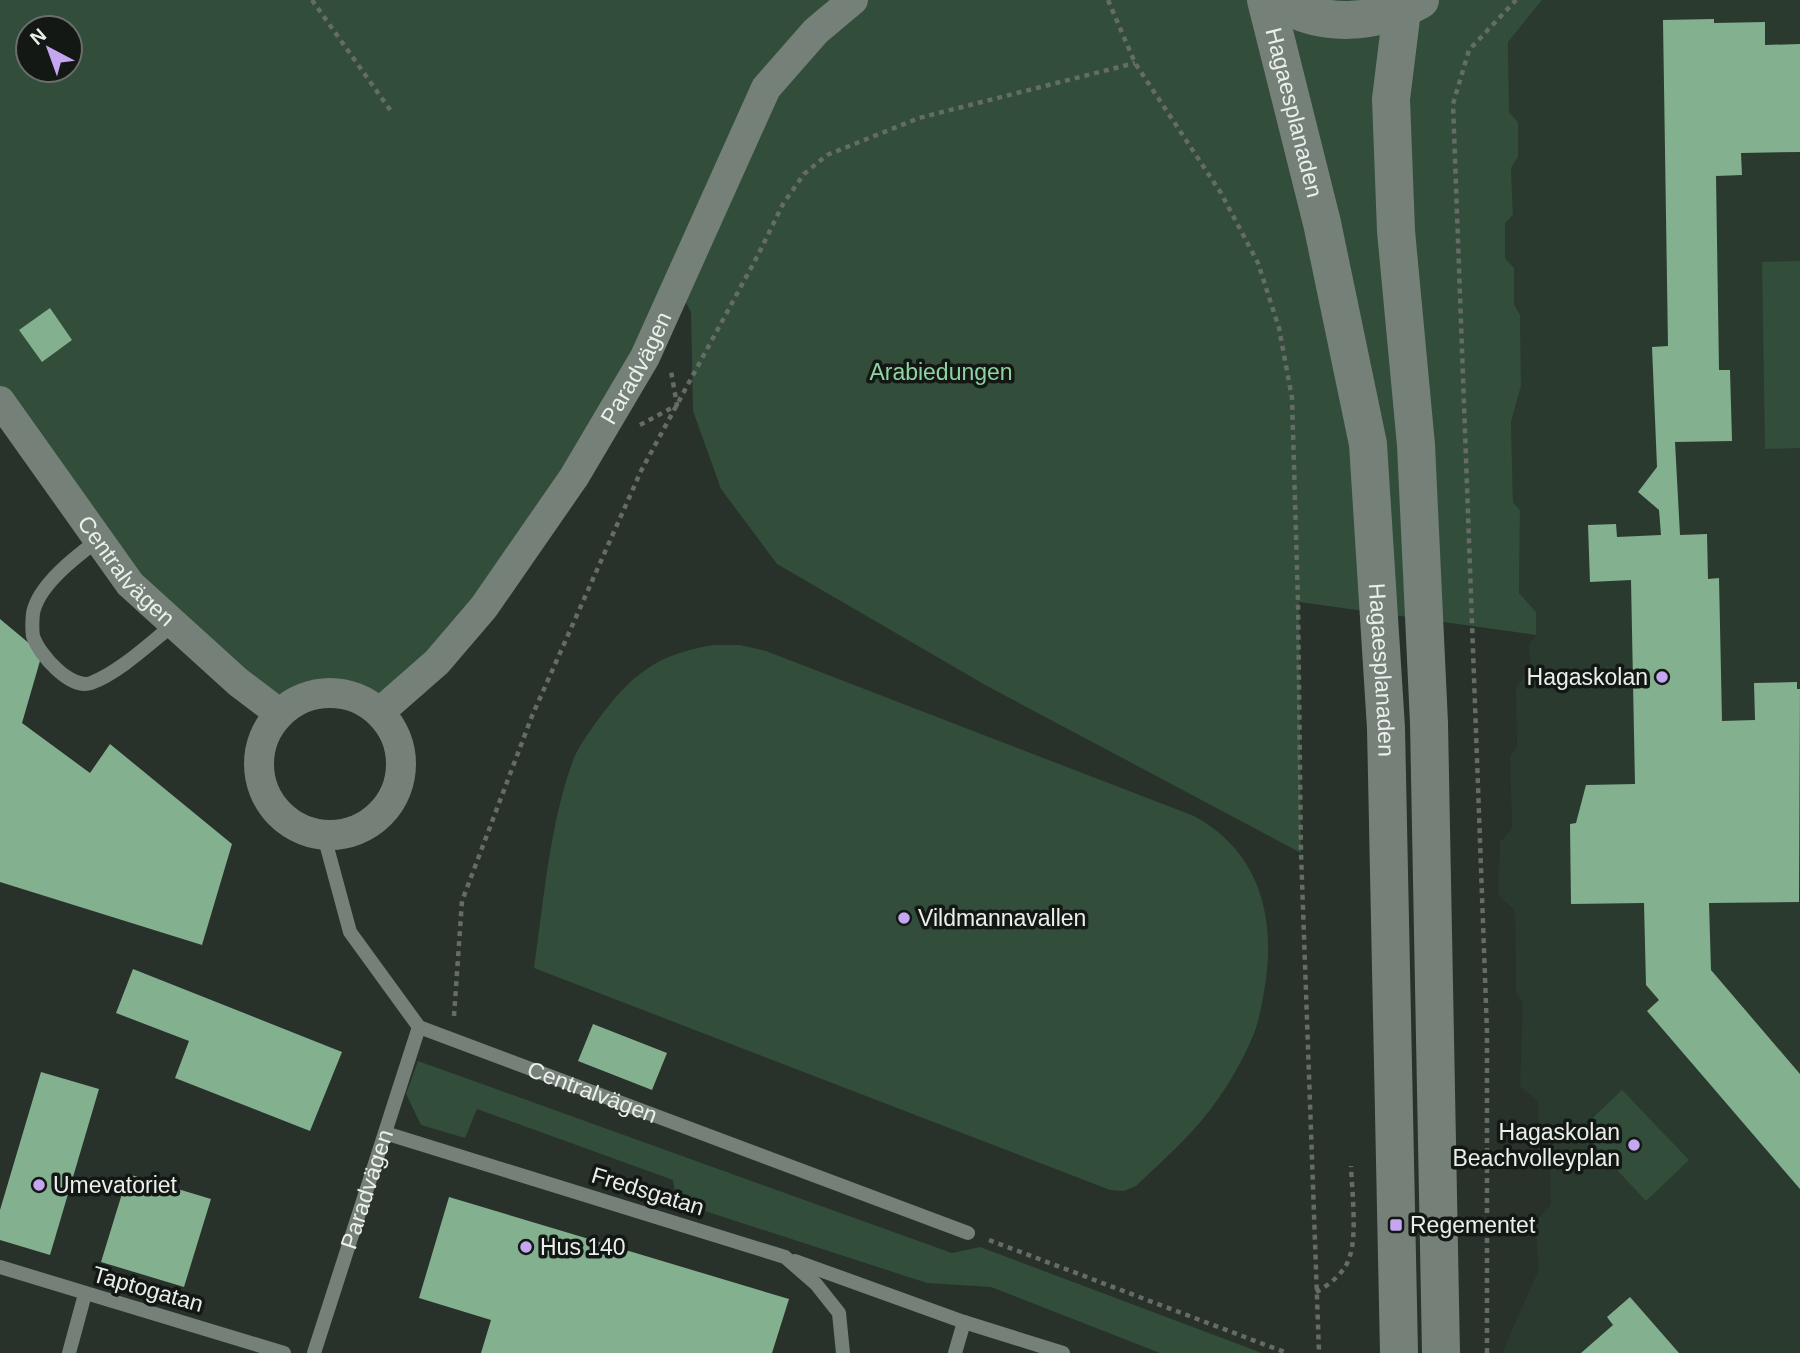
<svg xmlns="http://www.w3.org/2000/svg" width="1800" height="1353" font-family="Arial,sans-serif">
	<style>
		.built { fill: #2b3a2f }
		.green { fill: #324d3a; fill-rule: evenodd }
		.building { fill: #83b08f }
		.lines { fill: none; stroke-linecap: round; stroke-linejoin: round }
		.path { stroke: #656c66; stroke-width: 4.5; stroke-dasharray: 5 5; stroke-linecap: butt }
		.lane { stroke: #758078; stroke-width: 14 }
		.street { stroke: #758078; stroke-width: 30 }
		.secondary { stroke: #758078; stroke-width: 38 }
		.poi-dot { fill: #c5a7f1; stroke: #141815; stroke-width: 2.5 }
		.labels { text-anchor: middle; stroke-width: 7; stroke-linejoin: round; paint-order: stroke }
		.street-label { font-size: 23px; fill: #eaefeb; stroke: #141815 }
		.park-label { font-size: 23px; fill: #8fd3a2; stroke: #141815 }
		.poi-label { font-size: 23px; fill: #eaefeb; stroke: #141815; text-anchor: start }
	</style>
	<rect width="100%" height="100%" fill="#28312a"/>
	<path class="built" d="M1542 0H1800V1353H1502L1539 1269 1535 1222 1551 1205 1548 1134 1539 1125 1538 1102 1520 1086 1523 1002 1516 993 1515 911 1498 895 1500 842 1512 828 1510 756 1517 746 1516 687 1531 667 1529 644 1536 635V612L1519 594 1520 511 1513 502 1511 422 1521 386 1520 315 1514 304V268L1505 258V222L1513 215 1511 167 1518 157V122L1509 112 1508 41Z"/>
	<path class="green" d="M0 0H1542L1508 42 1509 112 1518 122V157L1511 168 1513 215 1505 223V258L1514 268V304L1520 315 1521 386 1511 422 1513 502 1520 510 1519 593 1536 612V635L1299 602 1301 853 987 686 777 564 721 489 693 411 691 312 678 288 574 477 380 712C372 708 364 700 356 697 328 687 302 697 279 713L130 584 0 401ZM28 28H70V70H28Z
		M1800 261V448L1765 449 1762 262Z
		M714 645H740L766 651 1194 816C1257 850 1275 912 1266 979 1263 998 1260 1019 1253 1036 1242 1062 1227 1088 1210 1110 1189 1138 1161 1162 1136 1186L1124 1191 1110 1190 534 968C544 900 549 828 572 763 577 748 588 734 597 721 631 675 656 654 714 645Z
		M418 1061 952 1253 980 1247 1262 1353H1160L991 1287 927 1283 677 1202 673 1180 477 1109 465 1138 421 1125 406 1094Z
		M1622 1090 1689 1160 1646 1201 1580 1130Z"/>
	<path class="building" d="M1714 19V23L1765 22V45L1800 44V152L1741 153 1742 175 1716 176 1719 370H1730L1732 441 1675 442 1680 535 1707 534 1708 579 1719 578 1722 721 1755 720 1754 683 1797 682V689H1800L1799 902 1709 903 1711 970 1800 1074V1189L1647 1011 1659 1000 1646 985 1644 903 1571 904 1570 824 1576 823 1586 785 1635 784 1631 580 1590 582 1588 525 1616 524 1617 537 1661 535 1659 510 1638 492 1657 467 1652 347 1668 346 1663 20Z
		M50 308 72 340 42 362 19 330Z
		M0 619 42 654 22 723 90 773 110 744 232 844 202 945 0 882Z
		M133 969 342 1052 310 1131 175 1078 189 1041 116 1013Z
		M593 1024 667 1053 652 1090 578 1061Z
		M41 1072 99 1089 50 1255 0 1240V1210Z
		M128 1174 211 1199 184 1287 101 1262Z
		M449 1197 789 1299 772 1353H481L491 1320 419 1298Z
		M1630 1297 1679 1353H1581L1613 1325 1607 1317Z"/>
	<g class="lines">
		<path class="path" d="M312 0 393 114
			M1108 0 1135 63 1221 193 1258 263 1279 328 1292 398 1298 602 1301 853 1319 1353
			M640 425 677 405 671 371
			M454 1016 462 901 532 716 641 471 758 255 783 204 804 174 827 155 919 118 1135 63
			M989 1240 1287 1353
			M1316 1292C1330 1285 1346 1271 1350 1256 1357 1234 1352 1190 1351 1166
			M1487 1353V1032L1453 104 1469 50 1516 0"/>
		<g class="lane">
			<path d="M98 540C77 556 42 582 34 609 32 615 32 630 33 636 39 655 71 690 91 683 120 672 150 643 174 624"/>
			<path id="s1" d="M324 836 350 932 419 1027 968 1233"/>
			<path d="M385 1133 785 1257 816 1284 839 1313 843 1353"/>
			<path d="M795 1261 964 1322"/>
			<path d="M0 1267 284 1353"/>
			<path d="M69 1353 85 1294"/>
			<path id="s2" d="M314 1353 419 1027"/>
			<path d="M955 1353 964 1322 1063 1353"/>
		</g>
		<g class="street">
			<path id="s3" d="M0 401 130 584 238 682 279 713"/>
			<circle cx="330" cy="764" r="71"/>
			<path id="s4" d="M380 712 437 662 484 607 574 477 645 357 766 88 816 31 853 0"/>
		</g>
		<g class="secondary">
			<path id="s5" d="M1266 0 1322 223 1368 444 1386 728 1399 1353"/>
			<path d="M1278 0C1321 29 1377 24 1420 0"/>
			<path d="M1402 10 1391 99 1396 231 1416 445 1429 723 1441 1353"/>
		</g>
	</g>
	<g class="poi-dot">
		<circle cx="1662" cy="677" r="7"/>
		<circle cx="904" cy="918" r="7"/>
		<circle cx="1634" cy="1145" r="7"/>
		<circle cx="39" cy="1185" r="7"/>
		<rect x="1389" y="1218" width="14" height="14" rx="3.5"/>
		<circle cx="526" cy="1247" r="7"/>
	</g>
	<g class="labels">
		<g class="street-label">
			<text dy="8" stroke="none"><textPath href="#s5" startOffset="116">Hagaesplanaden</textPath></text>
			<text dy="8" stroke="none"><textPath href="#s4" startOffset="432">Paradvägen</textPath></text>
			<text dy="8" stroke="none"><textPath href="#s3" startOffset="212">Centralvägen</textPath></text>
			<text dy="8" stroke="none"><textPath href="#s5" startOffset="682">Hagaesplanaden</textPath></text>
			<text dy="8" stroke="none"><textPath href="#s1" startOffset="402">Centralvägen</textPath></text>
			<text dy="8" stroke="none"><textPath href="#s2" startOffset="172">Paradvägen</textPath></text>
			<text transform="translate(648 1191) rotate(17)" y="8">Fredsgatan</text>
			<text transform="translate(148 1289) rotate(16)" y="8">Taptogatan</text>
		</g>
		<g class="park-label">
			<text x="941" y="380">Arabiedungen</text>
		</g>
		<g class="poi-label">
			<text x="1648" y="685" text-anchor="end">Hagaskolan</text>
			<text x="918" y="926">Vildmannavallen</text>
			<text x="1620" y="1140" text-anchor="end">Hagaskolan<tspan x="1620" dy="26">Beachvolleyplan</tspan></text>
			<text x="53" y="1193">Umevatoriet</text>
			<text x="1410" y="1233">Regementet</text>
			<text x="540" y="1255">Hus 140</text>
		</g>
	</g>
	<g transform="translate(49 49) rotate(319)"><circle r="33" fill="#141815" stroke="#6a6e6b" stroke-width="2"/>
	<path d="M0-5L12 26L0 18L-12 26Z" fill="#c5a7f1"/>
	<text y="-10" font-size="19" font-weight="bold" text-anchor="middle" fill="#eaefeb">N</text>
	</g>
</svg>
